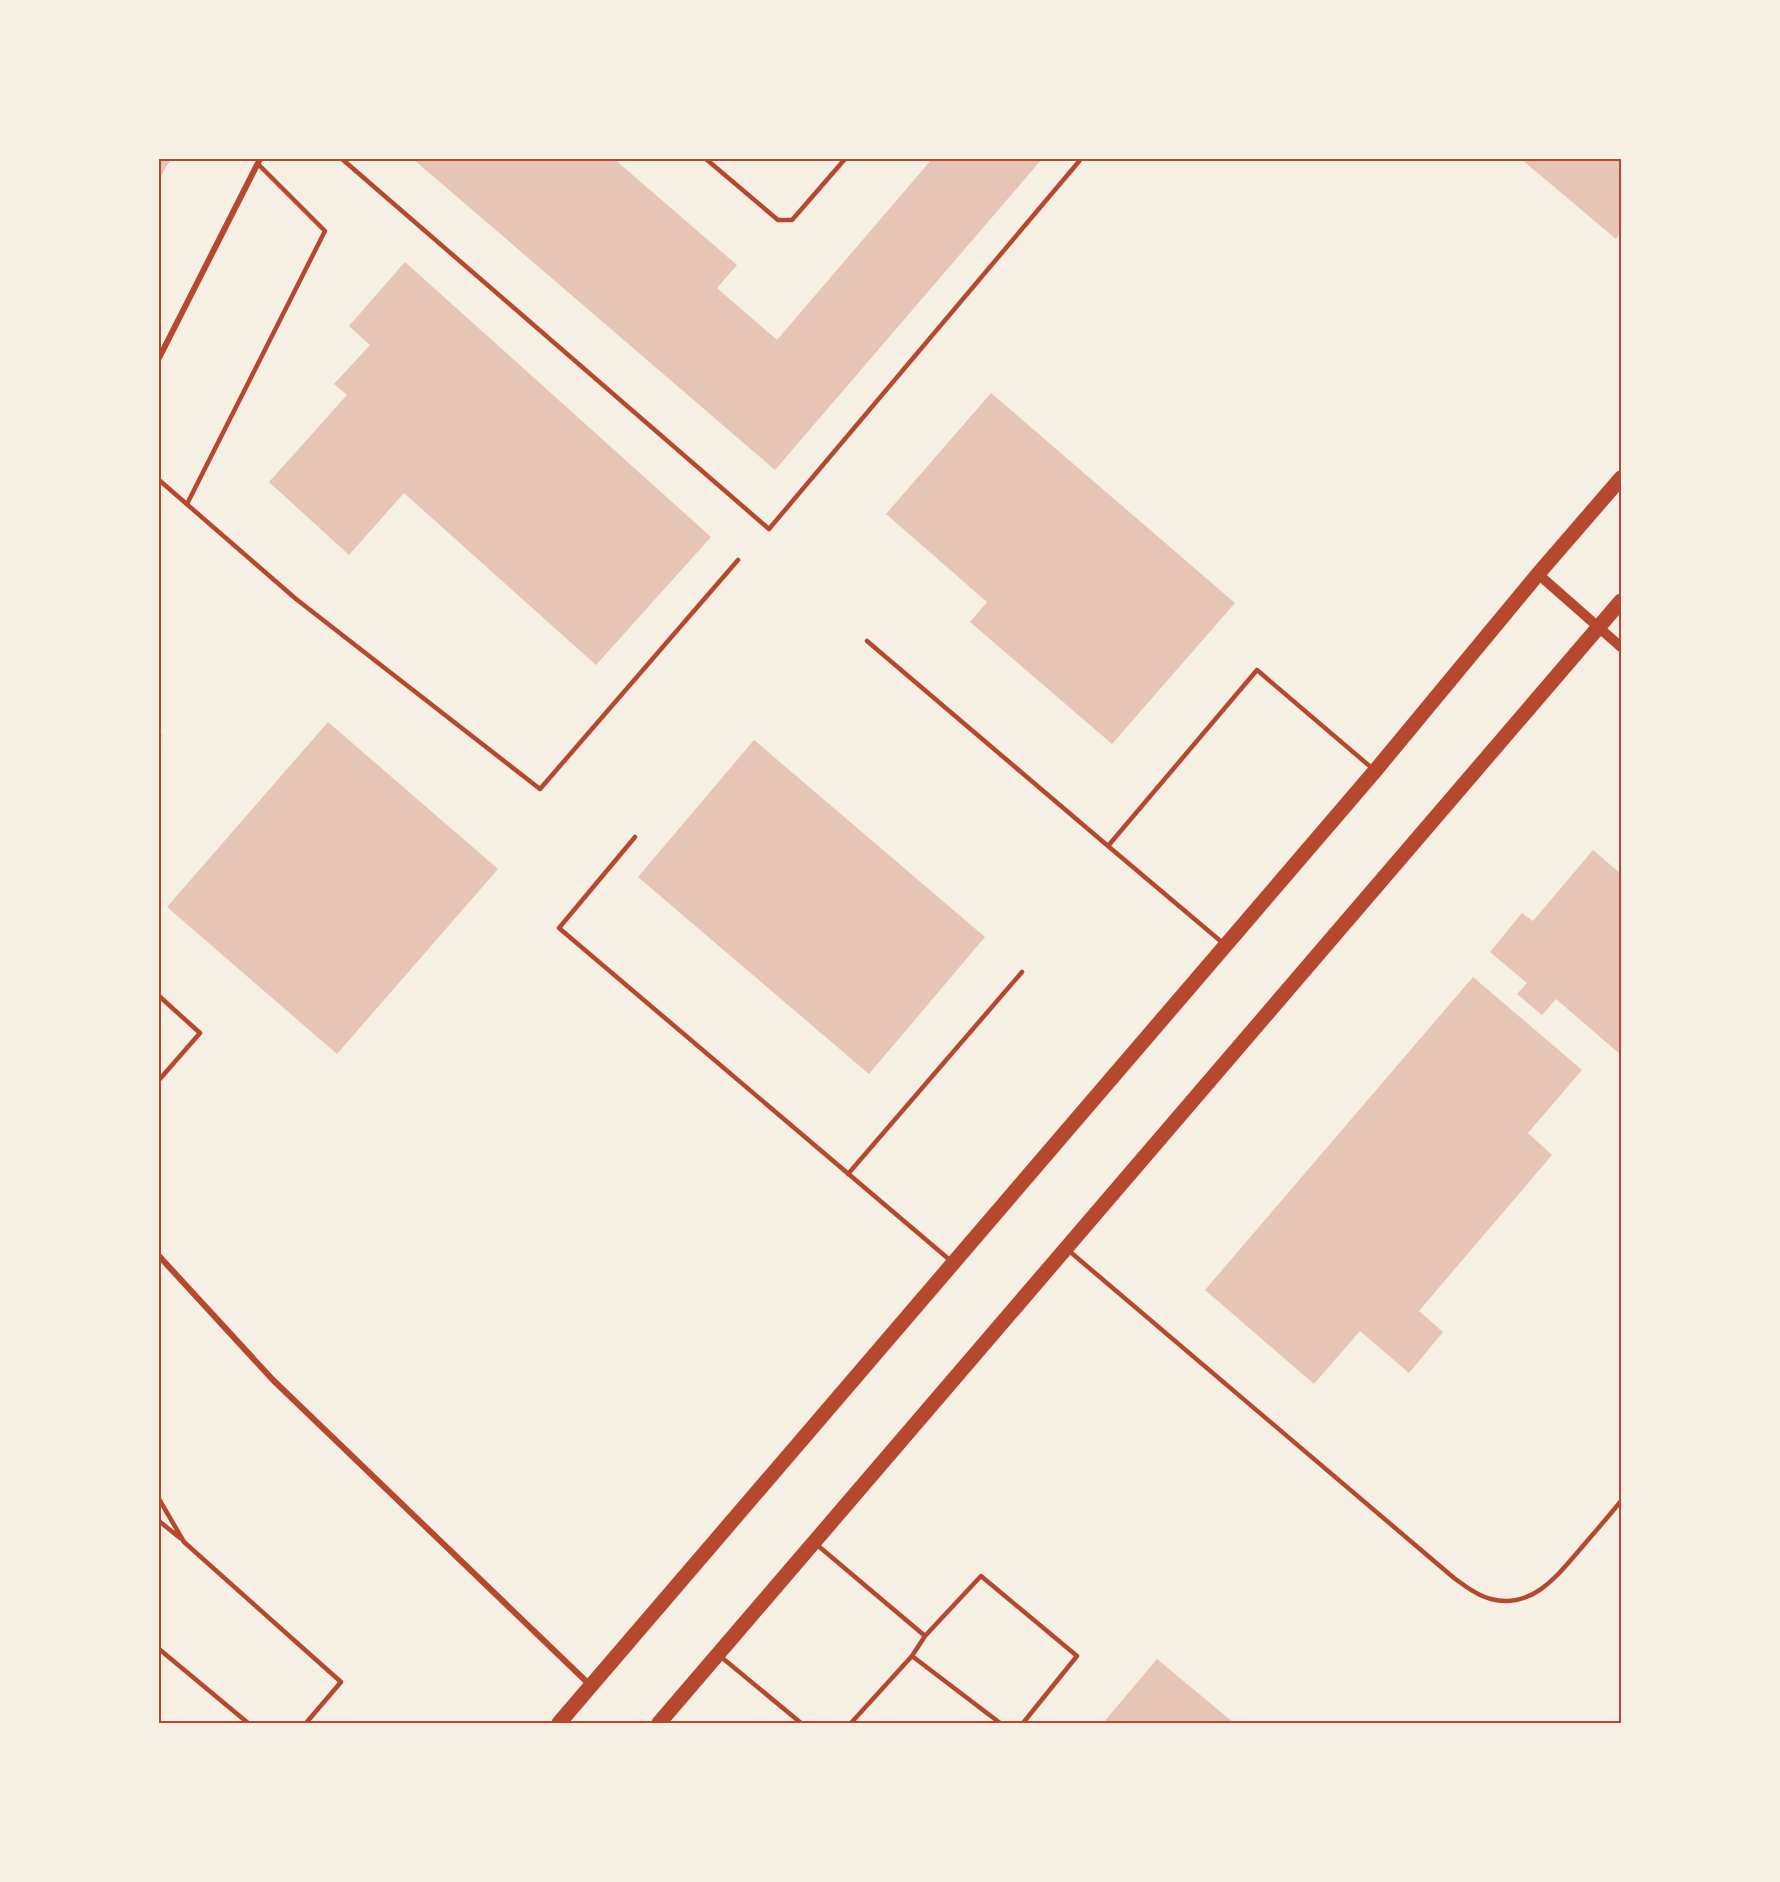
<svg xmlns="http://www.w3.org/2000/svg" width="1780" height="1882" font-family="'Fira Sans',sans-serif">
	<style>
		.building { fill: #e6c5b7 }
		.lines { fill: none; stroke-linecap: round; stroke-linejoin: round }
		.service { stroke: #b5482f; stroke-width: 4.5 }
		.minor { stroke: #b5482f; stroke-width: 6 }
		.tertiary { stroke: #b5482f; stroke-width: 10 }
		.primary { stroke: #b5482f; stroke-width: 15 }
		.neatline { fill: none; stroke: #b5482f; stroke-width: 2 }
	</style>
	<rect width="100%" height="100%" fill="#f6efe4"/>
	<path class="building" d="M159 159H171L159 179Z
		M413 159H614L737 265 717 288 777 340 932 159H1042L775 470Z
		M1521 159H1621V232L1616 239Z
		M405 262 711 537 596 665 404 493 349 555 269 482 347 395 334 384 370 345 349 326Z
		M991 393 1235 603 1112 744 970 622 987 602 886 514Z
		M328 722 498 869 337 1054 167 907Z
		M754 740 985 937 869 1074 638 877Z
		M1593 850 1621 874V1055L1556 999 1542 1015 1517 994 1527 983 1490 952 1522 913 1533 921Z
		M1473 977 1582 1070 1528 1133 1552 1155 1419 1311 1443 1332 1409 1373 1360 1331 1314 1384 1205 1290Z
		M1157 1659 1234 1723H1103Z"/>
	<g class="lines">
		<path class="service" d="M342 159 769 529 1081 159
			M706 159 778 220H792L845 159
			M159 480 296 599 540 789 738 560
			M187 504 325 231 258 164
			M867 641 1108 846
			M159 735V736
			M635 837 559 928 951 1261
			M1224 944 1108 846 1257 670 1373 769
			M159 996 200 1033 159 1080
			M848 1174 1022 972
			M1068 1250 1454 1578C1465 1586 1478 1596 1491 1599 1532 1610 1558 1575 1582 1547 1595 1532 1608 1517 1621 1501
			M159 1499 184 1542 341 1682 306 1723
			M159 1521 180 1538
			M816 1544 925 1636 912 1656 851 1723
			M925 1636 981 1576 1077 1656 1023 1723
			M159 1649 248 1723
			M720 1656 801 1723
			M912 1656 1000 1723"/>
		<path class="minor" d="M159 358 260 159
			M159 1256 273 1380 590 1685"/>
		<path class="tertiary" d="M1538 574 1621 647"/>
		<path class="primary" d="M559 1723 1375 771 1538 574 1621 478
			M659 1723 1621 601"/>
	</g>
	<rect width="1780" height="1882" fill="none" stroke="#f6efe4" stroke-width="321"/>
	<rect x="160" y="160" width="1460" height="1562" class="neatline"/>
</svg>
